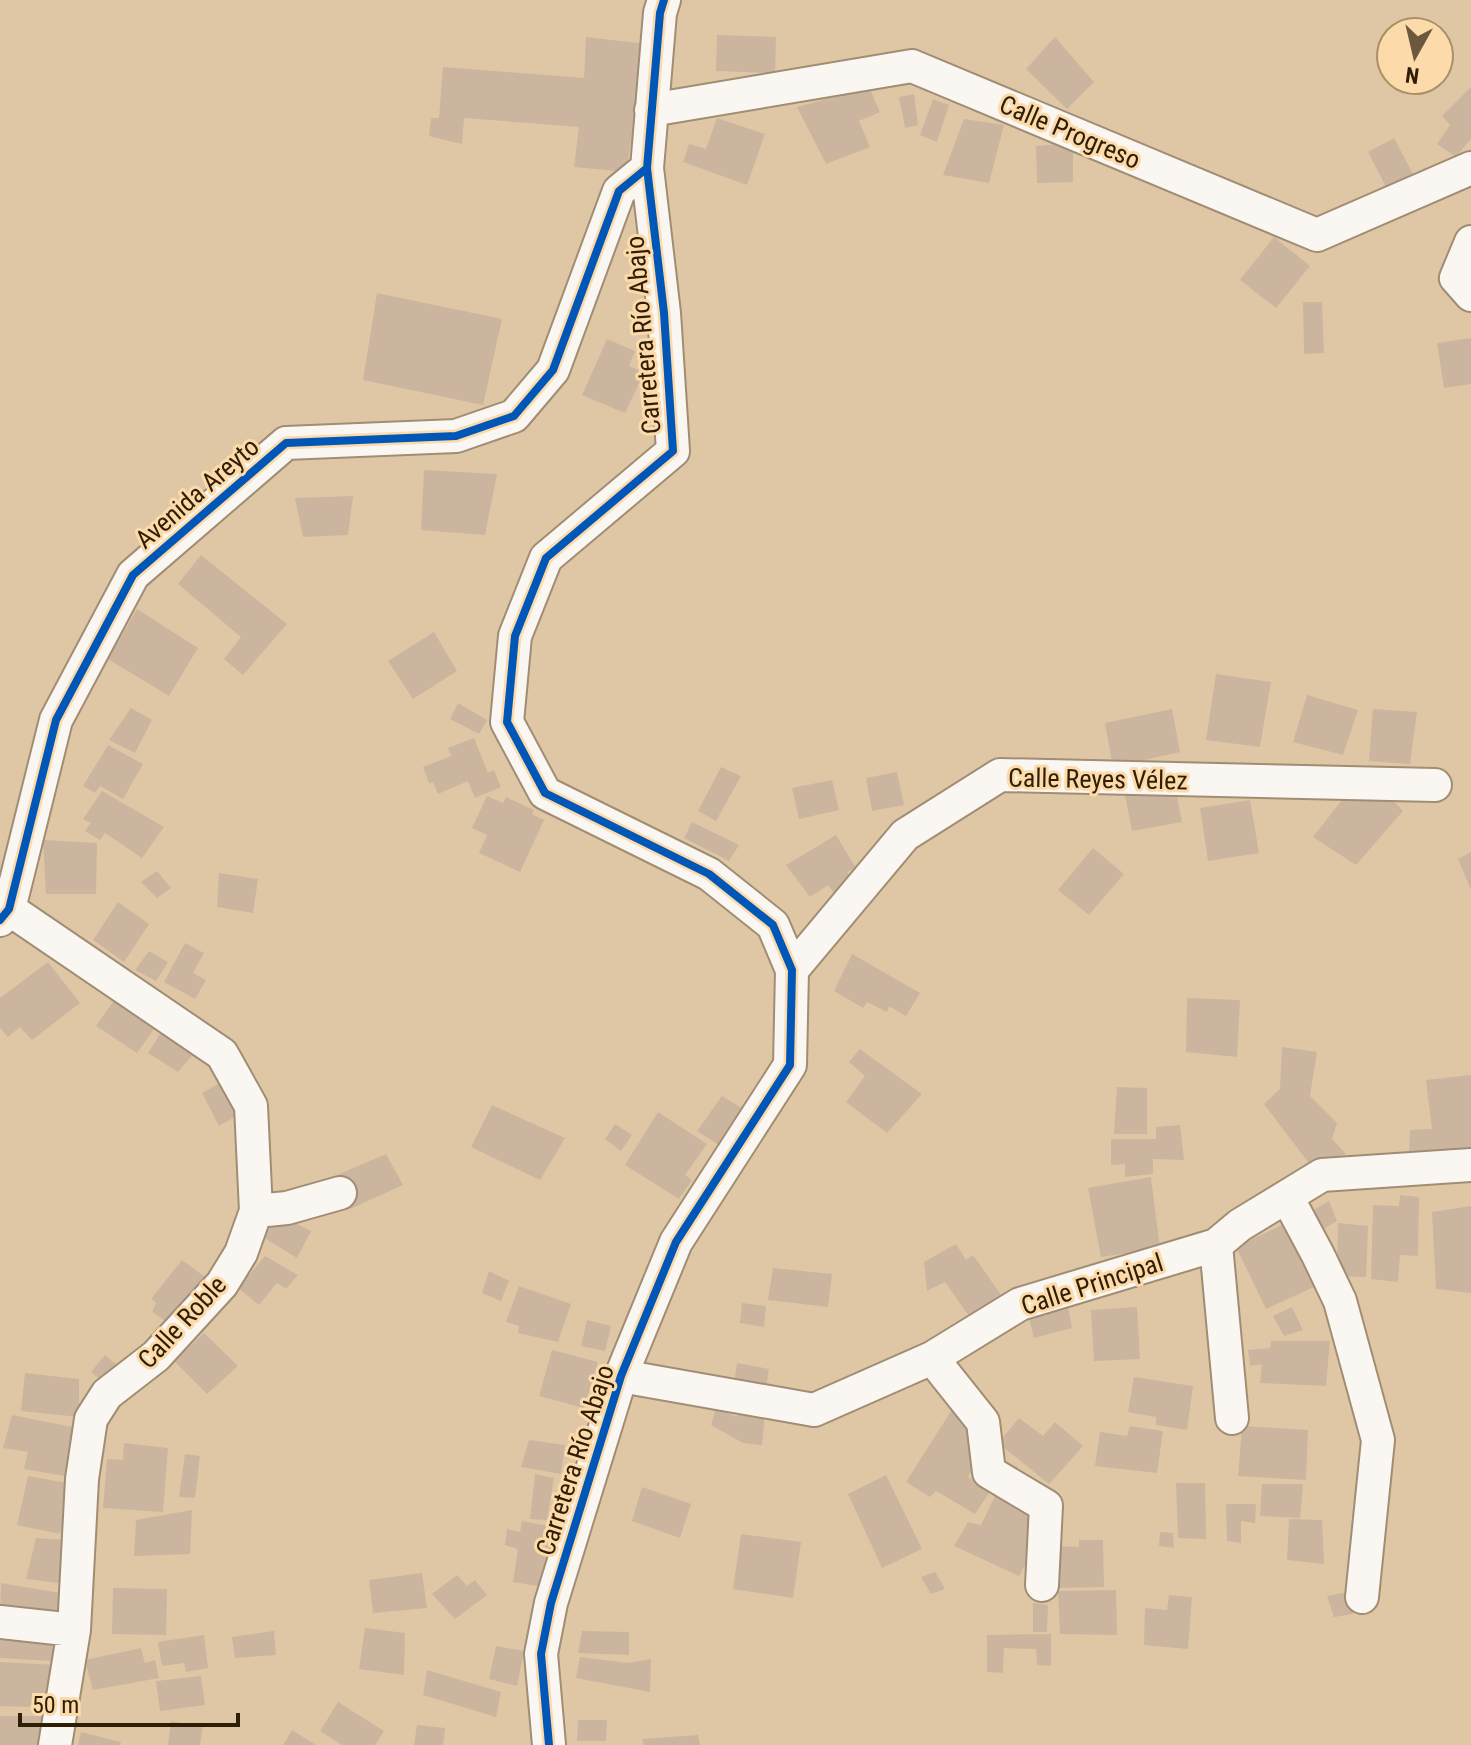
<svg xmlns="http://www.w3.org/2000/svg" width="1471" height="1745" font-family="'Roboto Condensed',sans-serif">
	<style>
		.building { fill: #cbb59e }
		.lines { fill: none; stroke-linecap: round; stroke-linejoin: round }
		.minor-casing { stroke: #a08d73; stroke-width: 36 }
		.minor { stroke: #faf7f2; stroke-width: 32 }
		.cycleway-casing { stroke: #fddaaa; stroke-width: 13 }
		.cycleway { stroke: #0057b8; stroke-width: 8 }
		.labels { text-anchor: middle; stroke-width: 6; stroke-linejoin: round; paint-order: stroke }
		.street-label { font-size: 26px; fill: #2e1e05; stroke: #fddaaa }
	</style>
	<rect width="100%" height="100%" fill="#dfc7a6"/>
	<path class="building" d="M717 35 776 37 775 73 716 71Z
		M586 37 646 44 626 172 574 167 579 127 464 118 462 144 429 136 431 118H439L443 67 584 78Z
		M1055 37 1094 82 1067 109 1026 69Z
		M869 87 880 112 859 121 870 147 826 164 797 107Z
		M1471 87V139L1456 157 1437 144 1450 125 1442 116Z
		M914 94 918 125 905 128 899 97Z
		M933 99 949 105 937 142 920 135Z
		M717 118 765 134 747 185 683 162 689 144 706 149Z
		M964 119 1004 125 989 183 943 175Z
		M1394 138 1414 176 1387 189 1368 152Z
		M1073 143V182L1037 183 1036 146Z
		M1274 237 1310 266 1276 308 1240 280Z
		M377 293 502 319 483 405 363 380Z
		M1303 302H1322L1324 353 1304 354Z
		M1471 338V384L1444 388 1437 343Z
		M607 339 635 351 629 366 644 373 625 413 582 395Z
		M424 470 497 474 485 535 421 530Z
		M353 496 348 535 303 537 295 498Z
		M201 555 287 624 243 675 224 659 241 637 178 584Z
		M137 609 198 648 169 696 108 659Z
		M434 632 457 671 413 699 388 661Z
		M1216 674 1271 682 1260 747 1206 740Z
		M1307 695 1358 710 1343 755 1293 742Z
		M458 703 487 720 479 734 450 719Z
		M131 708 152 720 135 753 109 740Z
		M1172 709 1180 752 1113 767 1105 723Z
		M1373 709 1417 712 1410 764 1369 761Z
		M474 738 488 773 494 770 501 787 475 798 468 781 438 794 433 782 429 783 423 767 451 756 448 748Z
		M108 745 143 764 123 799 100 786 95 793 83 786Z
		M721 767 741 776 716 821 698 811Z
		M897 772 904 805 872 811 866 778Z
		M832 780 839 810 799 819 792 788Z
		M1174 782 1182 822 1132 831 1124 791Z
		M1380 786 1403 811 1356 865 1313 837 1349 791Z
		M102 791 164 827 142 858 105 833 100 840 85 831 91 823 83 819Z
		M487 796 503 803 506 797 534 810 532 814 544 820 520 872 479 853 487 835 472 828Z
		M1250 800 1259 853 1208 861 1200 808Z
		M692 822 739 845 729 861 684 838Z
		M836 835 856 868 847 872 854 881 834 893 828 885 810 897 786 865Z
		M43 840 97 843 96 894H46Z
		M1093 848 1124 874 1089 915 1058 890Z
		M1471 852V890L1458 859Z
		M157 871 171 888 157 898 141 882Z
		M219 873 258 879 253 913 217 907Z
		M118 902 149 924 124 962 93 940Z
		M185 943 204 953 193 973 206 980 195 999 164 982Z
		M149 951 168 962 156 981 135 970Z
		M852 954 920 993 906 1016 889 1006 887 1012 867 1002 863 1008 834 991Z
		M48 962 80 1003 32 1040 20 1027 8 1037 0 1028V998Z
		M120 992 159 1022 137 1053 96 1026Z
		M1187 998 1240 1000 1237 1057 1186 1052Z
		M163 1029 196 1051 178 1072 148 1053Z
		M1282 1047 1317 1052 1310 1096 1337 1123 1332 1139 1346 1154 1311 1166 1264 1104 1280 1089Z
		M860 1049 922 1094 887 1133 846 1102 865 1076 849 1062Z
		M1471 1075V1155L1409 1157 1410 1130 1432 1129 1426 1080Z
		M227 1079 245 1111 219 1126 202 1093Z
		M1117 1087 1147 1088V1134H1114Z
		M722 1096 745 1110 719 1145 697 1131Z
		M492 1105 565 1138 540 1180 471 1147Z
		M658 1112 707 1144 685 1175 692 1180 679 1199 625 1165Z
		M615 1124 632 1135 621 1151 605 1139Z
		M1180 1125 1184 1160 1153 1159V1174L1125 1177V1164L1111 1165V1139H1156V1127Z
		M386 1154 403 1185 350 1209 335 1176Z
		M1151 1177 1160 1248 1101 1257 1088 1188Z
		M1400 1195 1419 1197 1418 1256 1400 1255 1398 1282 1371 1279 1373 1205 1399 1206Z
		M1329 1201 1337 1221 1311 1236 1301 1217Z
		M1471 1206V1293L1436 1289 1432 1212Z
		M276 1213 311 1231 297 1258 261 1236Z
		M1286 1223 1316 1286 1266 1309 1236 1247Z
		M1338 1223 1368 1226 1366 1277 1337 1276Z
		M956 1244 966 1260 973 1255 1004 1299 971 1319 945 1282 927 1291 924 1262Z
		M265 1256 298 1275 286 1289 277 1283 259 1305 238 1288Z
		M182 1260 212 1282 167 1322 152 1312 156 1303 151 1299Z
		M773 1268 832 1274 828 1307 768 1300Z
		M489 1271 509 1281 501 1301 482 1293Z
		M519 1286 571 1304 558 1342 518 1333 519 1326 506 1322Z
		M1067 1301 1072 1328 1034 1338 1028 1314Z
		M742 1303 766 1306 764 1327 740 1323Z
		M1137 1307 1140 1359 1094 1361 1091 1310Z
		M1292 1307 1303 1330 1284 1336 1273 1316Z
		M587 1320 611 1326 605 1351 581 1346Z
		M204 1333 238 1366 207 1394 174 1361Z
		M1271 1341H1330L1326 1386 1260 1383 1262 1364 1250 1366 1248 1350 1270 1348Z
		M552 1350 598 1362 584 1408 539 1396Z
		M105 1355 120 1368 106 1384 91 1372Z
		M737 1363 769 1369 766 1387 734 1383Z
		M25 1373 79 1379V1417L21 1411Z
		M1134 1377 1193 1386 1187 1430 1156 1425V1417L1128 1412Z
		M738 1408 765 1412 762 1445 743 1443 711 1425 716 1409 737 1417Z
		M953 1408 976 1432 981 1455 968 1477 991 1490 975 1514 936 1491 930 1497 906 1482Z
		M12 1415 82 1429 76 1478 24 1469 28 1452 3 1448Z
		M1019 1418 1043 1436 1055 1422 1083 1446 1049 1484 998 1443Z
		M1130 1426 1163 1431 1157 1473 1095 1466 1100 1432 1127 1436Z
		M1242 1426 1308 1430 1306 1480 1238 1476Z
		M529 1440 565 1445 561 1474 521 1467Z
		M124 1443 168 1448 163 1512 103 1508 107 1459 123 1460Z
		M185 1454 200 1456 195 1498 179 1497Z
		M535 1474 554 1478 547 1520 530 1519Z
		M886 1475 922 1549 882 1568 848 1494Z
		M28 1476 72 1484 60 1534 17 1525Z
		M1176 1483H1205L1206 1539 1178 1538Z
		M1262 1484H1303L1300 1518 1260 1516Z
		M642 1487 691 1504 680 1538 632 1521Z
		M995 1496 1035 1514 1042 1534 1019 1576 954 1546 968 1522 981 1525Z
		M1226 1504H1256L1255 1523 1241 1521V1543L1227 1541Z
		M192 1510 190 1554 134 1556 136 1520Z
		M1289 1519 1322 1520 1324 1564 1287 1560Z
		M522 1521 559 1528 544 1587 513 1582 518 1549 505 1545 507 1529 520 1532Z
		M1160 1532 1173 1533 1174 1548 1159 1546Z
		M741 1534 801 1542 793 1598 733 1589Z
		M36 1538 70 1540 68 1584 26 1579Z
		M1079 1540H1103L1104 1587 1059 1588 1058 1546 1079 1547Z
		M935 1572 945 1589 931 1594 921 1577Z
		M422 1573 427 1608 373 1613 369 1580Z
		M457 1575 467 1586 475 1580 487 1595 455 1619 432 1594Z
		M1 1583 60 1593 56 1622 0 1618Z
		M113 1588 167 1589 166 1635 112 1634Z
		M1116 1590 1117 1635 1060 1634 1058 1591Z
		M1349 1592 1353 1614 1334 1617 1327 1596Z
		M1169 1595 1192 1597 1188 1649 1144 1645 1145 1608 1167 1610Z
		M1033 1603 1048 1605 1047 1632H1033Z
		M365 1628 405 1633 404 1675 359 1669Z
		M274 1631 276 1655 235 1658 232 1637Z
		M582 1631 629 1632V1655L578 1653Z
		M56 1632 52 1661 0 1658V1634Z
		M1051 1634V1666L1037 1665 1036 1649 1004 1648 1003 1673 987 1672V1635Z
		M204 1635 208 1668 186 1672 184 1663 162 1666 158 1642Z
		M496 1646 524 1651 517 1686 489 1679Z
		M141 1648 145 1663 155 1660 159 1678 93 1690 85 1660Z
		M580 1657 628 1663 651 1659 650 1692 576 1678Z
		M0 1662 57 1665 56 1708 0 1706Z
		M427 1670 501 1692 496 1717 423 1695Z
		M201 1676 205 1705 160 1711 156 1681Z
		M338 1702 384 1731 375 1745H342L320 1731Z
		M0 1716H47L46 1745H0Z
		M578 1720H607L606 1741H577Z
		M171 1721 203 1726 200 1745H168Z
		M417 1725 445 1728 443 1745H414Z
		M292 1730 316 1745H283Z
		M81 1732 121 1742 120 1745H78Z
		M698 1735 700 1745H644L642 1739Z"/>
	<g class="lines">
		<defs>
			<path id="minor" d="M651 110 912 66 1317 235 1471 168
				M1471 242 1456 278 1471 295
				M9 909 222 1054 251 1106 256 1211 241 1253 222 1284 156 1356 107 1394 91 1419 82 1479 74 1630 55 1745
				M0 920 9 909 56 720 133 575 286 443 456 436 514 416 553 370 619 191 647 168
				M792 970 905 835 1000 775 1435 785
				M1287 1197 1318 1255 1340 1301 1378 1440 1362 1597
				M256 1211 287 1208 340 1193
				M1216 1245 1232 1418
				M932 1358 983 1422 989 1472 1046 1506 1042 1585
				M621 1376 814 1410 932 1358 1020 1304 1216 1245 1240 1225 1322 1175 1471 1165
				M0 1622 74 1630
				M549 1745 541 1654 551 1603 621 1376 676 1242 790 1065 792 970 773 925 709 874 545 793 507 722 515 636 546 558 673 451 664 313 647 168 660 13 664 0"/>
		</defs>
		<use href="#minor" class="minor-casing"/>
		<use href="#minor" class="minor"/>
		<defs>
			<path id="cycleway" d="M0 920 9 909 56 720 133 575 286 443 456 436 514 416 553 370 619 191 647 168
				M549 1745 541 1654 551 1603 621 1376 676 1242 790 1065 792 970 773 925 709 874 545 793 507 722 515 636 546 558 673 451 664 313 647 168 660 13 664 0"/>
		</defs>
		<use href="#cycleway" class="cycleway-casing"/>
		<use href="#cycleway" class="cycleway"/>
	</g>
	<g class="labels">
		<g class="street-label">
			<text transform="translate(1070 132) rotate(23)" y="9">Calle Progreso</text>
			<text transform="translate(643 335) rotate(-95)" y="9">Carretera Río Abajo</text>
			<text transform="translate(197 493) rotate(-41)" y="9">Avenida Areyto</text>
			<text transform="translate(1098 779) rotate(1)" y="9">Calle Reyes Vélez</text>
			<text transform="translate(1092 1284) rotate(-18)" y="9">Calle Principal</text>
			<text transform="translate(182 1322) rotate(-47)" y="9">Calle Roble</text>
			<text transform="translate(575 1460) rotate(-72)" y="9">Carretera Río Abajo</text>
		</g>
	</g>
	<g transform="translate(1415 56) rotate(188)"><circle r="38" fill="#fddaaa" stroke="#aa8f68" stroke-width="2"/>
	<path d="M0-6L14 30L0 20L-14 30Z" fill="#6c593d"/>
	<text y="-12" font-size="22" font-weight="bold" text-anchor="middle" fill="#2e1e05">N</text>
	</g>
	<path d="M20 1713v12h218v-12" fill="none" stroke="#2e1e05" stroke-width="4"/>
	<text x="32" y="1713" font-size="24" fill="#2e1e05" stroke="#fddaaa" stroke-width="6" paint-order="stroke">50 m</text>
</svg>
